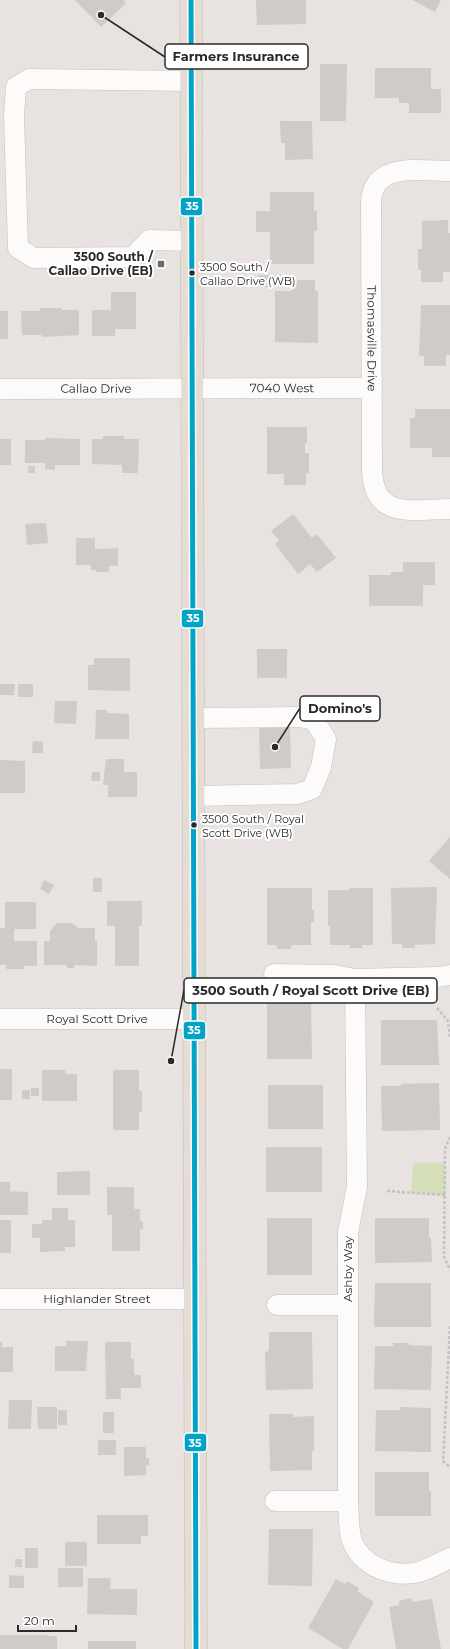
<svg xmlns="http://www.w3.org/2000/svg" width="450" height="1649" font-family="Montserrat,sans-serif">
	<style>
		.green { fill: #d5e0bb }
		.building { fill: #cfcbc9 }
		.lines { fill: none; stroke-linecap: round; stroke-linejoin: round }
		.minor-casing { stroke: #c2c1c1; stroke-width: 21 }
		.major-casing { stroke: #c0bebd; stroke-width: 23 }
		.path { stroke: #c3c2c2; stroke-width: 2.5; stroke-dasharray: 3 2; stroke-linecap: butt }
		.minor { stroke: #fcfbfa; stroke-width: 20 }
		.major { stroke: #e5dcd4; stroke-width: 22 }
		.bus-1-casing { stroke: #fff; stroke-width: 8 }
		.bus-1 { stroke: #02a3c6; stroke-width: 5 }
		.poi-dot { fill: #6c6a6a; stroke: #fff; stroke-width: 1.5 }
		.bus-dot { fill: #2a2a2a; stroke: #fff; stroke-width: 1.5 }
		.labels { text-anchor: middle; stroke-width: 4; stroke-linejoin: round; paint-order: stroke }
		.bus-label { font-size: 11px; fill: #2a2a2a; stroke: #fff; text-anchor: start }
		.poi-label { font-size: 12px; font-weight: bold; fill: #2a2a2a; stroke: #fff; text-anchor: end }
		.street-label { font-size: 12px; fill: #2a2a2a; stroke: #fff }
		.leader { fill: none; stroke: #2a2a2a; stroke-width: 1.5 }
		.callout-dot { fill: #2a2a2a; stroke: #fff; stroke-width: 1.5 }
		.callout { fill: #fff; stroke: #2a2a2a; stroke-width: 1.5 }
		.callout-label { font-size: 13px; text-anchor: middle; font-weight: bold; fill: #2a2a2a }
		.line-badge { stroke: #fff; stroke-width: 1.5 }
		.badge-label { font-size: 11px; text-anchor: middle; font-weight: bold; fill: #fff }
	</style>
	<rect width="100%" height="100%" fill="#e8e2e0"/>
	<path class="green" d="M445 1162V1195L411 1193 413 1163Z"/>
	<path class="building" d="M75 0H123L126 3 101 27Z
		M256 0H306V24L257 25Z
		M412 0H441L435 12Z
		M320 64H347L346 121H320Z
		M375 68H431V89H441V113H409V103H399V98H375Z
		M280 121H312L313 159 285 160V143H281Z
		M270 192H314V211H317V231H314V264H270V232H256V211H270Z
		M448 220V233H450V272H443V282H421V270H418V249H422V221Z
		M258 275H283V287H258Z
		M292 280H315V291H318V343L275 342V291H292Z
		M111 292H136V329H115V336H92V310H111Z
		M421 305H450V355H446V366H424V356H419Z
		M40 308H62V310H79V335L42 337V335H22L21 311H40Z
		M0 311H8V339H0Z
		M415 409H450V457H432V448H410V418H415Z
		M267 427H307V443H305V453H309V473H306V485H284V474H267Z
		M103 436H124V439H139L138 473H122V465L92 464V439H103Z
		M45 438 80 439V465H55V470L45 469V463H25V440H45Z
		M0 439H11V465H0Z
		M28 466H35V473H28Z
		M293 514 312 538 317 534 336 558 317 572 310 564 298 574 275 544 279 540 271 531Z
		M46 523 48 543 27 545 25 524Z
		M76 538H95V549L118 548V566H109V572H96V570H91V565H76Z
		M403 562H435V585H423V606H369V575H391V572H403Z
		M257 649H287V678H257Z
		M94 658H130V691L88 690V665H94Z
		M0 684H15L14 695H0Z
		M18 684H33V697H18Z
		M55 701H77L76 724 54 723Z
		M96 710H107V713L129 714V739H95Z
		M259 726H290L291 768 260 769Z
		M33 741 43 742V753H32Z
		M106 759H124V772H137V797H108V785H103Z
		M0 760 25 761V793H0Z
		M92 772H100V781H91Z
		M450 837V879L429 861Z
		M93 878H102V892H93Z
		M44 880 54 885 49 894 40 889Z
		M437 887 435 944 415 945V948H402V944H392L391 888Z
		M267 888H312V910H314V922H311V945H291V949H277V945H267Z
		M349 888H373V945H362V948H350V945H330V926H328V890H349Z
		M107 901H142V926H139V966H115V926H107Z
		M5 902H36V929H14V941H37V966H24V969H6V965H0V928H5Z
		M57 923H72L78 928H95V941H97V966L74 965V968H67V965H44V941H50V931Z
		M267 1002H311L312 1059H267Z
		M381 1020H437L439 1065H381Z
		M0 1069H12V1100H0Z
		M42 1070H65V1074H77V1101H42Z
		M113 1070H139V1091H142V1112H139V1130H113Z
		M439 1083 440 1130 382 1131 381 1086H401V1084Z
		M268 1085H323V1129H268Z
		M31 1088H39V1096H31Z
		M22 1090H30V1099H22Z
		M266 1147H322V1192H266Z
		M90 1171V1195H57V1172Z
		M0 1182H10V1191H0Z
		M107 1187H134V1209H140V1221H143V1229H140V1251H112V1215H107Z
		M0 1191 28 1192V1215H0Z
		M52 1208H68V1220H75V1247H65V1251L40 1252V1238H32V1224H42V1220H52Z
		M267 1218H312V1275H267Z
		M375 1218H429V1238H431L432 1262 375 1263Z
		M0 1220H11V1253H0Z
		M375 1283H431V1327H374Z
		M269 1332H312L313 1389 266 1390 265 1352 269 1351Z
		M66 1341H88L86 1371H55V1346H66Z
		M0 1342H2V1347H13V1372H0Z
		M105 1342H131V1359H134V1375H141V1388H121V1399H106Z
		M393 1343H409V1345L432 1346 431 1390 374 1389 375 1346H393Z
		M9 1400H32L31 1429H8Z
		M37 1407H57V1429H38Z
		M400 1407 431 1408V1452L375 1451 376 1410H400Z
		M58 1410H67V1425H58Z
		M103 1412H114V1433H103Z
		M269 1414H293V1417L314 1416V1451H312V1470L270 1471Z
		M98 1440H116V1455H98Z
		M124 1447H146V1458H149V1465H146V1475L124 1476Z
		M375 1472H429V1491H431V1516H375Z
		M97 1515H148V1536H141V1544H97Z
		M269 1529H313L312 1586 268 1585Z
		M65 1542H87V1566H65Z
		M25 1548H38V1568H25Z
		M15 1559H22V1567H15Z
		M58 1568H83V1587H58Z
		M9 1575 24 1576V1588H9Z
		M88 1578H111L110 1589H137V1615L87 1614Z
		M336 1579 346 1584 347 1581 359 1588 357 1591 374 1602 348 1649H343L308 1628Z
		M411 1598 412 1602 432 1599 441 1649H396L389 1607 399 1605V1601Z
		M0 1635H48V1636H57V1649H0Z
		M88 1641H136V1649H88Z"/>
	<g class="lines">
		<defs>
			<g id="minor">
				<path d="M192 81 29 79 16 87 14 116 18 248 34 258 133 257 149 240 192 241"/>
				<path id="s1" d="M450 171C421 171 373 161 371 202L372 470C374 521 413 509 450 509"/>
				<path id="s2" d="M0 389 372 388"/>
				<path d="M193 718 300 717 314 720 326 739 321 767 312 789 297 794 194 796"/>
				<path d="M274 974 334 975 355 979 438 977 450 975"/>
				<path d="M355 979 357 1187 348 1232V1501C349 1514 348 1528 352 1541 362 1567 393 1578 419 1572 429 1569 440 1563 450 1558"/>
				<path id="s3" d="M0 1019H194"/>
				<path id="s4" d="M0 1299H195"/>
				<path d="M277 1305H348"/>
				<path d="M275 1501H348"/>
			</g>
			<path id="major" d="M191 0 196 1649"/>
		</defs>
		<use href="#minor" class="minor-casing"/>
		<use href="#major" class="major-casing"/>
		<path class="path" d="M437 1008 448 1021 450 1038
			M450 1137 445 1149 444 1257 450 1270
			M387 1191 445 1195
			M450 1326 443 1461 450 1467"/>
		<use href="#minor" class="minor"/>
		<use href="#major" class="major"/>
		<defs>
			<path id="bus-1" d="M191 0 196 1649"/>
		</defs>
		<use href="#bus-1" class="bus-1-casing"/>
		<use href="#bus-1" class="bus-1"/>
	</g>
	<rect class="poi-dot" x="157" y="260" width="8" height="8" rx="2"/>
	<g class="bus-dot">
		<circle cx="192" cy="273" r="3.5"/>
		<circle cx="194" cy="825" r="3.5"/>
	</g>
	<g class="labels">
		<g class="bus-label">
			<text x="200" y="271">3500 South /<tspan x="200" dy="14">Callao Drive (WB)</tspan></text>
			<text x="202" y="823">3500 South / Royal<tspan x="202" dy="14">Scott Drive (WB)</tspan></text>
		</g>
		<g class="poi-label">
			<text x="153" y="261">3500 South /<tspan x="153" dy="14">Callao Drive (EB)</tspan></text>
		</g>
		<g class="street-label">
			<text dy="4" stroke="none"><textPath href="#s1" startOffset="233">Thomasville Drive</textPath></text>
			<text dy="4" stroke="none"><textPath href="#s2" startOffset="282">7040 West</textPath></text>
			<text dy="4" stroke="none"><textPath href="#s2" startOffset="96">Callao Drive</textPath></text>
			<text dy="4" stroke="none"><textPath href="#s3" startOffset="97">Royal Scott Drive</textPath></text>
			<text transform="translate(348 1269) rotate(-90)" y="4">Ashby Way</text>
			<text dy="4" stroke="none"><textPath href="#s4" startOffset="97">Highlander Street</textPath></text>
		</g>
	</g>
	<path class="leader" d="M101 15L165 57M275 747L300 708M171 1061L184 990"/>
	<g class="callout-dot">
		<circle cx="101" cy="15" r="4"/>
		<circle cx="275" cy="747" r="4"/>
		<circle cx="171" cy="1061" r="4"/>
	</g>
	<g class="callout">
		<rect x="165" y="44" width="143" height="25" rx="4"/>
		<rect x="300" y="696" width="80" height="25" rx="4"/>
		<rect x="184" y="978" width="253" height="25" rx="4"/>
	</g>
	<g class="callout-label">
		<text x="236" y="61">Farmers Insurance</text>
		<text x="340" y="713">Domino's</text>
		<text x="311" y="995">3500 South / Royal Scott Drive (EB)</text>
	</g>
	<g class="line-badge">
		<rect x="180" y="197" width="23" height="19" rx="4" fill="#02a3c6"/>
		<rect x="181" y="609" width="23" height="19" rx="4" fill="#02a3c6"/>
		<rect x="183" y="1021" width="23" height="19" rx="4" fill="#02a3c6"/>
		<rect x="184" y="1433" width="23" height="19" rx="4" fill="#02a3c6"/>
	</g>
	<g class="badge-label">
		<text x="192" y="210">35</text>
		<text x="193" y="622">35</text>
		<text x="194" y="1034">35</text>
		<text x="195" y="1447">35</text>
	</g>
	<path d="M18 1625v6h58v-6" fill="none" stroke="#2a2a2a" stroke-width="2"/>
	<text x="24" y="1625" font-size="12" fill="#2a2a2a" stroke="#ffffff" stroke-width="3" paint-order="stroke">20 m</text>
</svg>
